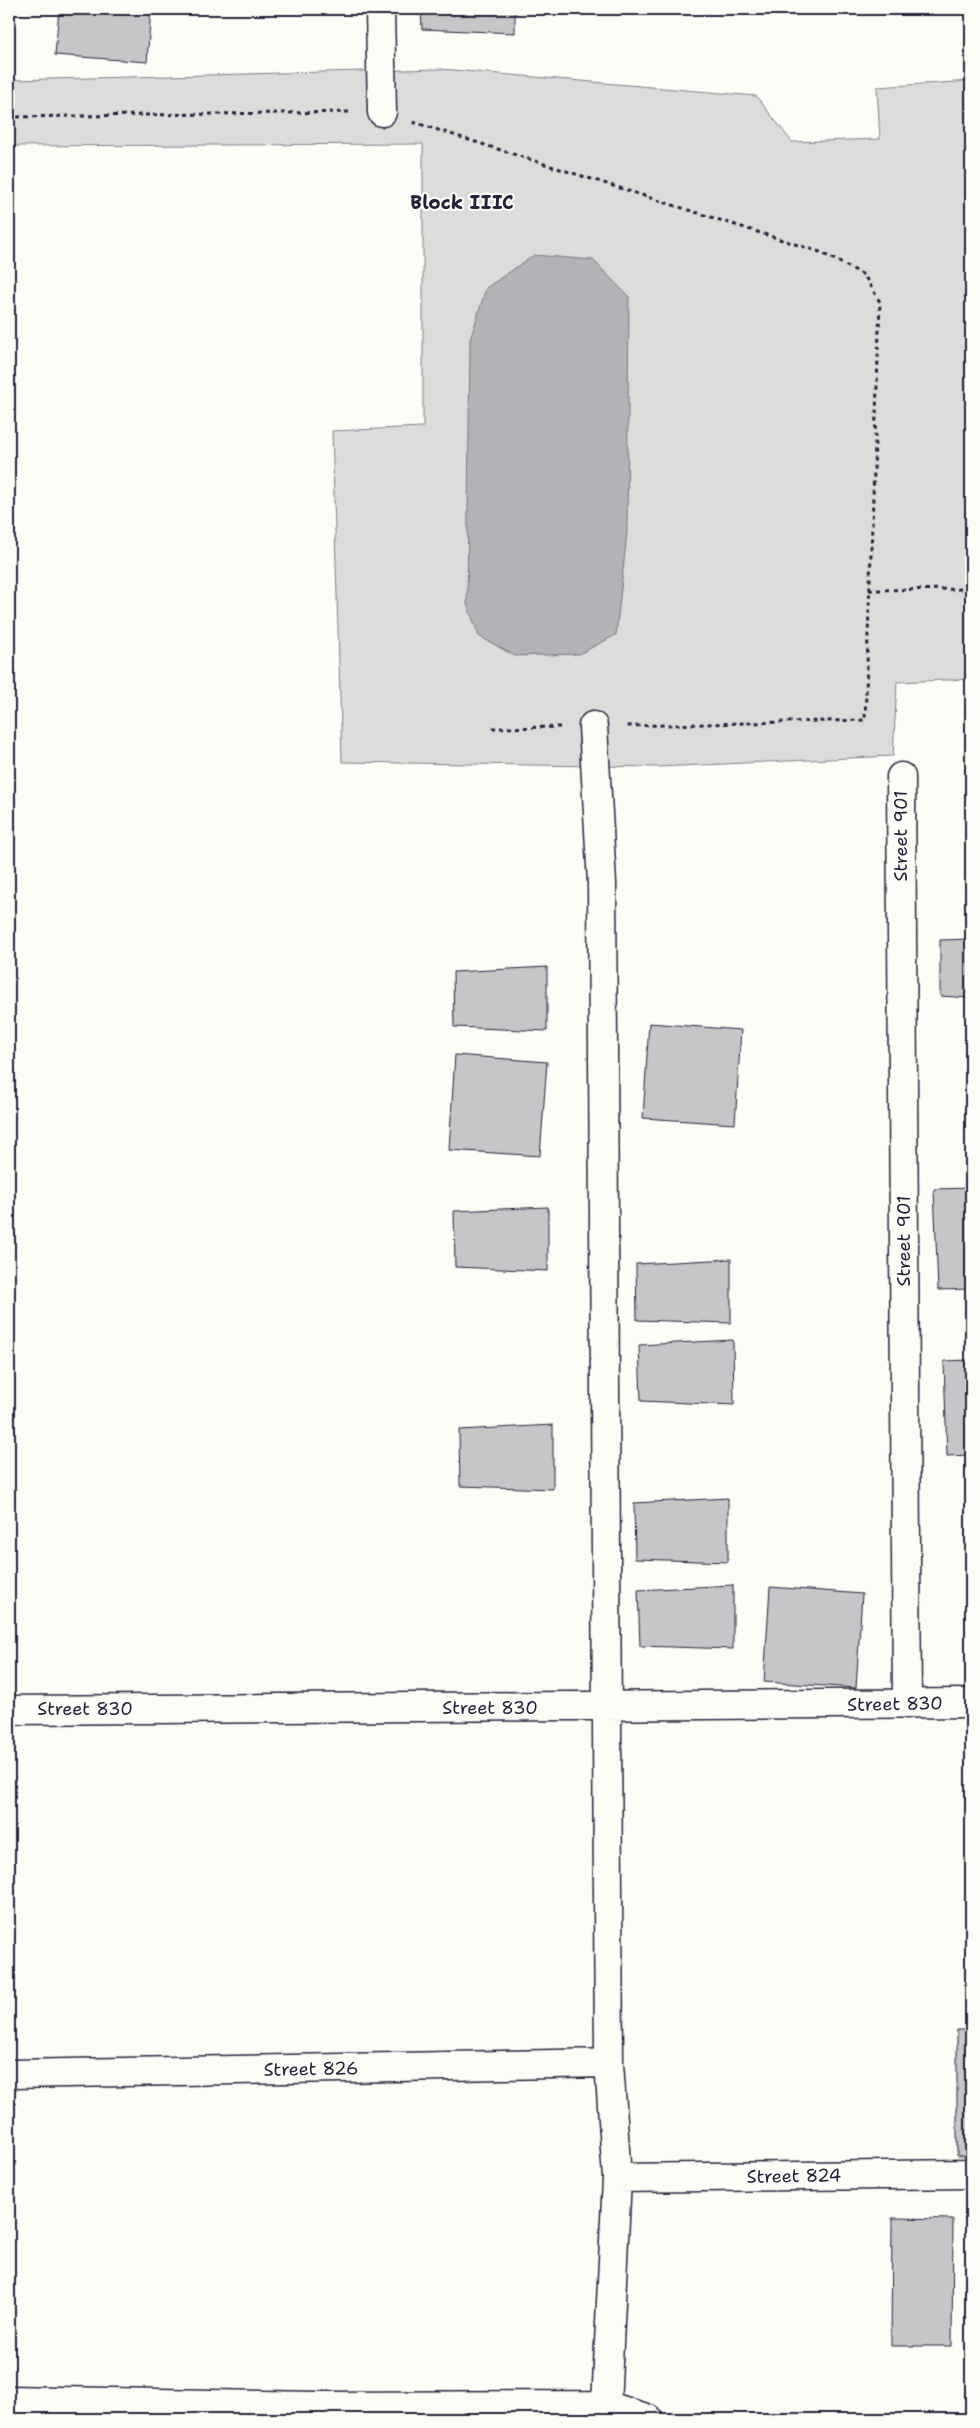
<svg xmlns="http://www.w3.org/2000/svg" width="980" height="2428" font-family="'Shantell Sans',sans-serif">
	<style>
		.green { fill: #dddcdb; stroke: #807f8b }
		.water { fill: #b2b2b7; stroke: #787885 }
		.building { fill: #c6c6c8; stroke: #22223b }
		.lines { fill: none; stroke-linecap: round; stroke-linejoin: round }
		.street-casing { stroke: #22223b; stroke-width: 31 }
		.path { stroke: #22223b; stroke-width: 3; stroke-dasharray: 4 4; stroke-linecap: butt }
		.street { stroke: #fdfcf7; stroke-width: 28 }
		.labels { text-anchor: middle; stroke-width: 4.5; stroke-linejoin: round; paint-order: stroke }
		.street-label { font-size: 18px; fill: #22223b; stroke: #fdfcf7 }
		.neighbourhood-label { font-size: 19px; font-weight: bold; fill: #22223b; stroke: #fdfcf7 }
	</style>
	<rect width="100%" height="100%" fill="#fdfcf7"/>
	<filter id="ink" filterUnits="userSpaceOnUse"><feTurbulence type="fractalNoise" baseFrequency=".02" numOctaves="2"/><feDisplacementMap in="SourceGraphic" scale="10" xChannelSelector="R" yChannelSelector="G"/><feConvolveMatrix kernelMatrix="1 2 1 2 8 2 1 2 1" color-interpolation-filters="sRGB"/></filter>
	<g filter="url(#ink)">
		<path class="green" d="M441 69 756 96 792 142 880 139 877 87 971 81V679L897 682 893 756 659 767 342 762 332 431 423 427V144L12 146V80Z"/>
		<path class="water" d="M534 255 593 260 629 297 627 533 616 635 579 654 515 656 479 636 467 604 470 340 486 288Z"/>
		<path class="building" d="M59 9H151L147 62 55 55Z
			M421 9H515V33L422 29Z
			M971 939V998L940 996V940Z
			M547 967V1031L454 1027 453 972Z
			M649 1023 741 1030 735 1124 643 1118Z
			M455 1055 547 1062 540 1156 449 1150Z
			M971 1188V1289L938 1290 934 1189Z
			M548 1207V1271L455 1267 454 1211Z
			M731 1259V1323L637 1320 636 1264Z
			M733 1340 734 1405 641 1401 639 1345Z
			M971 1360V1455L947 1456 944 1361Z
			M553 1425V1489L460 1486 459 1430Z
			M728 1498V1562L635 1559 634 1503Z
			M733 1585V1649L640 1646 638 1590Z
			M770 1587 862 1594 856 1688 764 1682Z
			M957 2030H971V2156H957Z
			M968 2216H971V2348H970Z
			M892 2218 953 2219 952 2346H891Z"/>
		<g class="lines">
			<defs>
				<path id="street" d="M380 9 382 112
					M593 726 602 883 609 2063 617 2178 606 2405
					M901 777 907 1704
					M9 1710 971 1703
					M13 2074 609 2063
					M617 2178 971 2174
					M9 2400 317 2406 606 2405 649 2419"/>
			</defs>
			<use href="#street" class="street-casing"/>
			<path class="path" d="M9 117 351 112
				M413 122 820 252 864 275 880 302 865 720 625 726
				M869 590 971 589
				M492 728 561 727"/>
			<use href="#street" class="street"/>
		</g>
	</g>
	<g class="labels">
		<g class="street-label">
			<text transform="translate(901 836) rotate(-90)" y="6">Street 901</text>
			<text transform="translate(904 1241) rotate(-90)" y="6">Street 901</text>
			<text transform="translate(895 1704) rotate(-1)" y="6">Street 830</text>
			<text x="490" y="1714">Street 830</text>
			<text x="85" y="1715">Street 830</text>
			<text transform="translate(311 2069) rotate(-1)" y="6">Street 826</text>
			<text transform="translate(794 2176) rotate(-1)" y="6">Street 824</text>
		</g>
		<g class="neighbourhood-label">
			<text x="462" y="209">Block IIIC</text>
		</g>
	</g>
	<rect width="980" height="2428" fill="none" stroke="#fdfcf7" stroke-width="30"/>
	<rect x="15" y="15" width="950" height="2398" fill="none" stroke="#22223b" stroke-width="2" filter="url(#ink)"/>
</svg>
